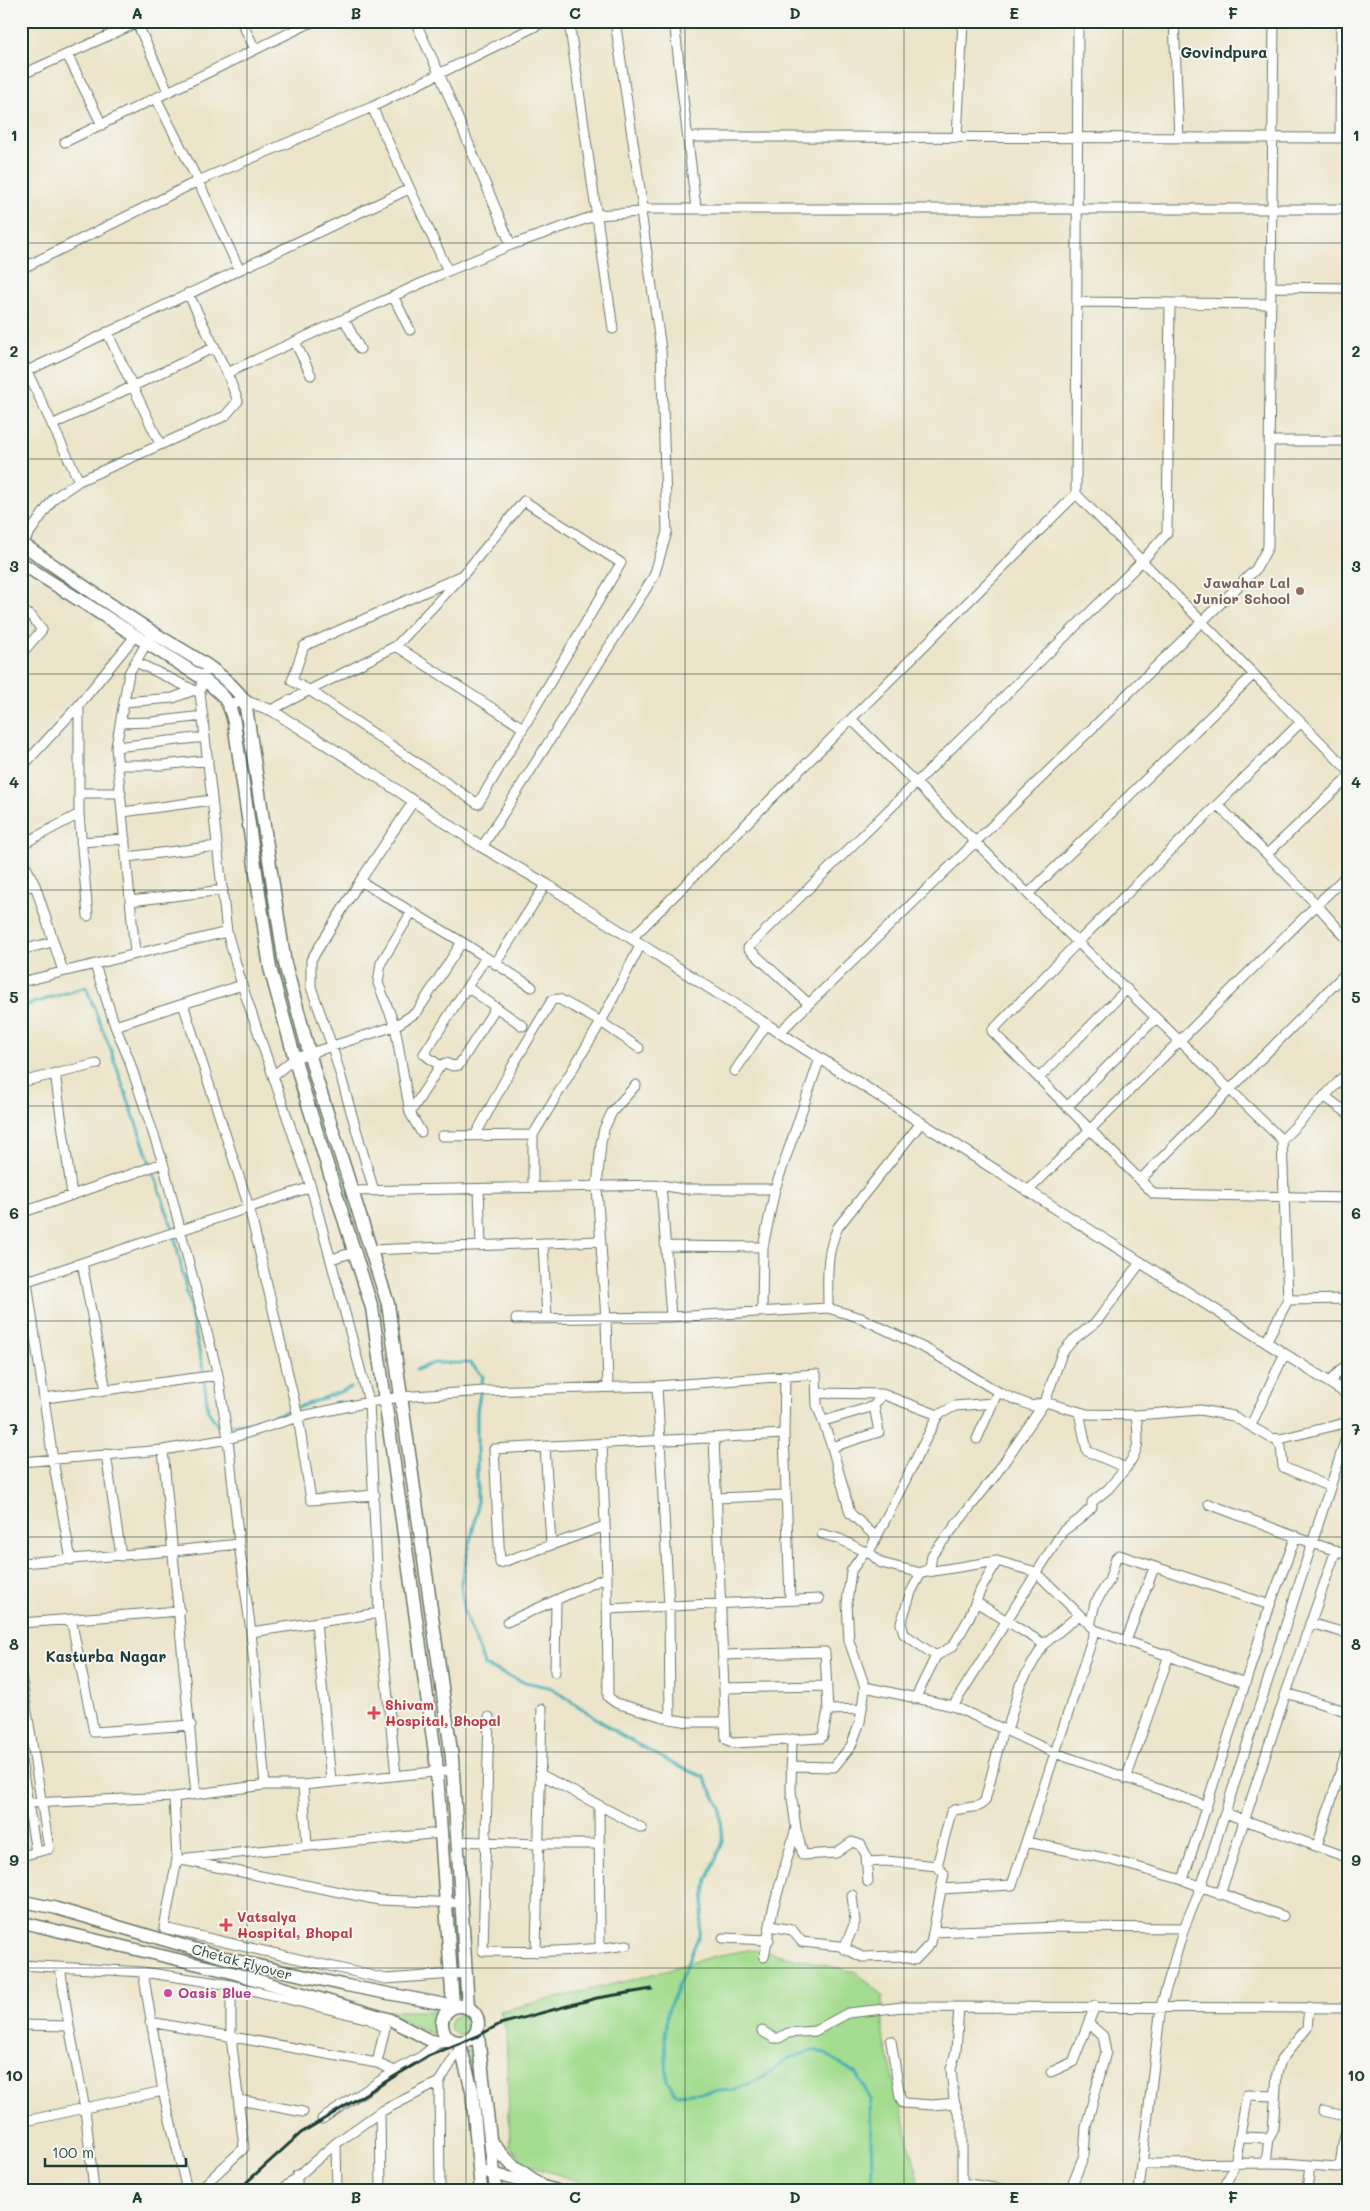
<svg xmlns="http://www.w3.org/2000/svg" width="1370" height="2211" font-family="Mali,sans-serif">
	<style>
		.green { fill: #a3dc8e; stroke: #618c61 }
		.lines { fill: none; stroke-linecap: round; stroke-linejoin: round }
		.stream { stroke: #3badb5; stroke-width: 3 }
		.minor-casing { stroke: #677768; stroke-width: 11 }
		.tertiary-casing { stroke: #677768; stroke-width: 12 }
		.secondary-casing { stroke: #677768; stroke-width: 14 }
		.primary-casing { stroke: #677768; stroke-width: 15 }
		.minor { stroke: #fff; stroke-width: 9 }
		.tertiary { stroke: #fff; stroke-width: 10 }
		.secondary { stroke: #fff; stroke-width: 11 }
		.primary { stroke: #fff; stroke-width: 12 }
		.rail { stroke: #1f3d34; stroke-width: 3 }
		.grid { fill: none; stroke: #1f3d34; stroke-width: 1; stroke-opacity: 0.55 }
		.education-dot { fill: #8d6e63; stroke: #f6f6f2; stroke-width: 2 }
		.health-dot { fill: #e0444e; stroke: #f6f6f2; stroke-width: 2 }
		.hotel-dot { fill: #d1479c; stroke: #f6f6f2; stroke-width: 2 }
		.labels { text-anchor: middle; stroke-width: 4; stroke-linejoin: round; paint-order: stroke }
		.education-label { font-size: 14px; font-weight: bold; fill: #785e54; stroke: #f6f6f2; text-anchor: end }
		.health-label { font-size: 14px; font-weight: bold; fill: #be3a42; stroke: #f6f6f2; text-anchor: start }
		.street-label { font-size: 14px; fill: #1f3d34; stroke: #f6f6f2 }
		.hotel-label { font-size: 14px; font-weight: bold; fill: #b23c85; stroke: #f6f6f2; text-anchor: start }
		.neighbourhood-label { font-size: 15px; font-weight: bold; fill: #1f3d34; stroke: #f6f6f2 }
		.neatline { fill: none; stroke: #1f3d34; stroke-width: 2 }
		.grid-label { font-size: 16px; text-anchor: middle; font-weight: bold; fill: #1f3d34 }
	</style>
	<rect width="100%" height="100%" fill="#f6f6f2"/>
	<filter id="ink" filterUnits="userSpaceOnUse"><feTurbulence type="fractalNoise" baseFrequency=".02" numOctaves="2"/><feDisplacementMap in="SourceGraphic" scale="10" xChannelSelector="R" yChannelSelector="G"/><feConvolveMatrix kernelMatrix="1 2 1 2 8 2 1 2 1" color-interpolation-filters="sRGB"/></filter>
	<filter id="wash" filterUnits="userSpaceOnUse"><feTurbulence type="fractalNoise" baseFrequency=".0096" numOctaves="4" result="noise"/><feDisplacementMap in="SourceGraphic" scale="20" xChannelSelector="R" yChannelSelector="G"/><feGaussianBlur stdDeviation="1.12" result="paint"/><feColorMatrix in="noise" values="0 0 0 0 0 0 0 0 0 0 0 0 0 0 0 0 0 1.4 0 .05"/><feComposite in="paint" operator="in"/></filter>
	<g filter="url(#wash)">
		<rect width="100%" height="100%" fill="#ece4c8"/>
		<path class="green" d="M754 1949 856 1972 883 1996V2034L921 2190H607L540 2169 520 2160 510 2145 506 2031 500 2011 635 1979 714 1956Z
			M387 2011H434L438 2025 434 2035 391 2014Z
			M450 2025a10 10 0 1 1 20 0a10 10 0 1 1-20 0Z
			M474 2046H480L482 2051 488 2163 484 2162C482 2125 485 2084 463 2053Z"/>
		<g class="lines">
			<path class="stream" d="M21 1007 86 987 110 1048 173 1229 203 1369 208 1411 219 1427 266 1419 351 1388
				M416 1370 434 1363H470L483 1376 477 1411V1512L461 1582 464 1612 485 1666 521 1681 552 1688 619 1734 675 1765 704 1777 720 1807 723 1842 707 1880 699 1935 668 2010 665 2036 667 2081 676 2094 732 2090 763 2078 787 2059 815 2050 827 2055 858 2075 870 2099 872 2175 877 2190"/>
		</g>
	</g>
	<g filter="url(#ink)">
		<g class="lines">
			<defs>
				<path id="minor" d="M241 21 255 49
					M415 21 439 73 511 245
					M569 21 613 329
					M615 21 643 209
					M674 21 696 208
					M1078 21 1076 494 1349 771
					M1174 21 1179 138
					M137 23 168 91
					M68 56 102 125
					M21 75 141 21
					M156 98 198 181 239 269
					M372 107 448 271
					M688 137 1349 138
					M957 138 963 21
					M1340 138 1341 21
					M65 142 314 21
					M21 269 198 181 372 107 546 21
					M1271 287 1349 288
					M393 296 410 330
					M1077 302 1271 304
					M344 319 360 349
					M107 332 160 444
					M295 342 311 375
					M21 359 79 481
					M27 371 409 189
					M227 373 448 271 511 245 597 215 641 212
					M52 425 215 347
					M1270 441H1349
					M21 545 54 498 79 481 225 416 238 401 227 373 188 293
					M21 610 32 617 42 630 21 654
					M396 646 523 728
					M136 662 200 693
					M209 666 202 678 200 693 227 932 242 985 311 1187 369 1402 379 1613 396 1775
					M124 702 173 698 194 690
					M79 705V814L88 916
					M271 710 396 646 463 575 524 501 621 563 478 804 309 690 292 681 304 646 463 575
					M851 719 1028 894 1282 1140 1288 1300 1266 1342
					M1301 722 1078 942 992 1031 1154 1194 1349 1198
					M120 723 152 722 203 716
					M116 747 205 737
					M118 765H163L208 760
					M21 768 79 705 136 635
					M80 793H121
					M1218 805 1317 905 1349 941
					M123 812 212 800
					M81 842 125 839
					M21 845 79 814
					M482 847 654 576 667 532 661 349 641 212 643 209H1349
					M1267 854 1349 777
					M21 857 35 885 63 971
					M127 857 217 846
					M360 881 462 942 532 987
					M21 889 35 885
					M1028 894 1254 674
					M131 901 223 890
					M411 913 381 963 378 983 395 1026 410 1113 421 1132
					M632 938 1076 494
					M21 950 53 942
					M135 953 116 747 129 673 149 639
					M495 964 546 884
					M95 965 115 1026 128 1057 163 1163 218 1375 228 1439 239 1544 251 1632 265 1785
					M21 982 227 932
					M467 987 523 1026
					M183 1004 249 1207 298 1417 311 1500 375 1495
					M809 1004 748 948 1142 561 1167 533 1170 304
					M115 1026 242 985
					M780 1032 1256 569 1268 547 1274 21
					M440 1066 424 1054 485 959
					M735 1071 767 1024
					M55 1073 72 1195
					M274 1075 295 1058 395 1026 417 1012 462 942
					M1039 1078 1127 989
					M21 1082 97 1064
					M1324 1096 1349 1114
					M1067 1107 1156 1018
					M410 1113 440 1066 445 1063 453 1066 459 1065 496 1007
					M476 1134 512 1067 552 1000 559 999 601 1022 639 1048
					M442 1136 533 1135
					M1282 1140 1349 1071
					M1141 1179 1349 970
					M661 1185 671 1317
					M533 1188V1135L601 1022 641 944
					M479 1189 481 1246
					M352 1191 661 1185 683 1189H775
					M374 1191 332 1046 311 987V960L360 881 413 802
					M1028 1191 1349 873
					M21 1213 163 1163
					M543 1243 547 1319
					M665 1246 763 1247
					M370 1250 600 1241
					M331 1259 355 1252
					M21 1261 27 1282 53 1460 71 1560
					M82 1263 106 1390
					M21 1283 311 1187
					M1288 1300 1349 1299
					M828 1308C828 1278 825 1255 838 1227L921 1123
					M762 1311 763 1247 775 1189 820 1058
					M516 1319 671 1317 828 1308 861 1318 928 1350 1002 1394 1032 1406 1045 1402 1087 1414 1136 1415 1200 1410 1233 1416 1271 1438 1280 1439 1349 1422
					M785 1375 784 1434 790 1600
					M1329 1382 1344 1367H1349
					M657 1386 669 1606 670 1719 689 1722H725
					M608 1387 606 1319 597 1187 601 1143 604 1129 612 1112 636 1085
					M817 1393 882 1394 938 1415
					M45 1398 218 1375
					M993 1403 955 1406 938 1415 869 1552 881 1563 921 1573 997 1561 1036 1572 1095 1630 1245 1683
					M1079 1412 1087 1451 1126 1468C1141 1447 1139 1440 1136 1415
					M824 1421 874 1406
					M1249 1424 1252 1423 1284 1355
					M714 1438 726 1739 734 1743 821 1738 823 1736 828 1710 825 1652 723 1655
					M977 1439 995 1398
					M1276 1439 1281 1447 1283 1467 1330 1487
					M602 1443 607 1577 608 1697 616 1703 670 1719
					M545 1446 551 1544
					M832 1447 879 1432 874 1406 882 1394
					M163 1450 196 1795
					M106 1454 121 1556
					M21 1462 163 1450 228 1439 298 1417 369 1402 400 1397 485 1391 657 1386 816 1374 817 1405 832 1447 850 1513 875 1536
					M717 1498 786 1495
					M1209 1504 1312 1543 1349 1555
					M605 1526 500 1563 494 1449 784 1434
					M822 1534 840 1539 861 1550 868 1552
					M21 1563 173 1551 239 1544
					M976 1602 1044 1644
					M607 1609 819 1599
					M71 1619 94 1732 191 1725
					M316 1622 331 1781
					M507 1622 607 1577
					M21 1623 180 1611
					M1310 1623 1349 1634
					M1090 1626 1095 1603 1109 1581 1116 1558 1119 1555 1270 1605
					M251 1632 379 1613
					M1126 1641 1154 1568
					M936 1656 904 1634 901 1623 911 1592 921 1573 930 1568 932 1555 994 1477 1045 1402 1062 1353 1073 1340 1097 1321 1141 1262
					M555 1672 556 1600
					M21 1675 49 1849 21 1856
					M865 1687 953 1706 1063 1531 1080 1519 1092 1507V1502L1108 1489 1126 1468
					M724 1688 826 1686
					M1286 1693 1349 1712
					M915 1699 936 1656 953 1646 968 1620 981 1589 997 1561
					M953 1706 1055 1753 1207 1806
					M828 1710 862 1709
					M489 1717 483 1951C531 1952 579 1952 627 1945
					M1007 1731 1020 1685 1044 1644 1079 1615
					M21 1761 36 1852
					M791 1766 834 1767 851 1746 860 1722 865 1687 849 1641 847 1603 851 1571 865 1551
					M540 1774 642 1828
					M1126 1779 1169 1655
					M303 1785 307 1845
					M174 1797 177 1859 164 1928 386 1979 466 1973
					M29 1803 174 1797 265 1785H303L453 1770
					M599 1805 600 1949
					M1225 1813 1349 1858
					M796 1829 803 1855 836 1853 852 1842 861 1845 866 1855 868 1882
					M457 1841 539 1844H599
					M1026 1842 1104 1858 1183 1880 1283 1916
					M1317 1846 1349 1744
					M187 1858 441 1833
					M177 1859 379 1900 461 1903
					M937 1866 951 1812 954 1810 979 1806 985 1801 1003 1729
					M1183 1880 1270 1605 1296 1536
					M941 1889 1012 1885 1095 1630
					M1220 1895 1286 1693 1336 1550
					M771 1926 792 1930 802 1942 840 1946 862 1957 899 1956 915 1960 931 1943 944 1874 937 1866 886 1861 867 1862
					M933 1932 1060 1927 1184 1928
					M723 1938 769 1940
					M844 1949 855 1922 852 1895
					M536 1952 542 1709
					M764 1957 773 1909 796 1828 791 1791 792 1739
					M21 1965 143 1972 231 1985 369 2019 385 2028 377 2063
					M60 1967 69 2026 85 2109 94 2190
					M143 1972 163 2091 187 2190
					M959 2007 956 2051 951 2069 954 2100 962 2124V2190
					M150 2022 377 2063 395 2071
					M21 2025 69 2026
					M762 2031 774 2038H779L788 2033 815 2031 848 2013 903 2007 1349 2008
					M891 2041 900 2097 903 2103 932 2105 955 2103
					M1051 2072 1073 2062 1095 2006
					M439 2082 440 2190
					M239 2100 303 2112
					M1323 2111 1349 2117
					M380 2112 381 2190
					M322 2119 395 2071 422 2056 439 2042
					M21 2122 163 2091
					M1241 2137 1269 2138
					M336 2143 337 2190
					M1266 2163 1269 2138 1273 2131 1277 2073 1281 2060 1307 2028 1309 2007
					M1142 2164 1284 2163 1349 2168
					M1340 2167 1343 2143 1349 2122
					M21 2172 24 2190
					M297 2175V2190
					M962 2183 1001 2189
					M199 2190 244 2148 231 2037V1985
					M282 2190 336 2143 380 2112 439 2082 459 2050
					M1070 2190 1084 2155 1086 2127 1106 2052 1103 2036 1089 2024
					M1139 2190 1161 2006 1184 1928 1201 1887 1349 1429
					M1223 2190 1235 2164 1247 2095 1275 2096
					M1307 2190 1310 2165"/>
				<path id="tertiary" d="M229 704 245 701 271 710 373 774 482 847 546 884 1349 1395"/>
				<path id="secondary" d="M21 1901 55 1908 229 1959 344 1985 453 2006
					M21 1922 230 1972 389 2019 429 2040 439 2042 451 2040
					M479 2170 556 2190"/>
				<path id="primary" d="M21 543C66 574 111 606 157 635 189 655 222 670 245 701L285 964 317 1081 388 1304 452 1758 468 2007
					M21 563 202 678C222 694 228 697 234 722L270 968 302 1085 372 1308 436 1760 453 2006
					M442 2024a18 18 0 1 1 36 0a18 18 0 1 1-36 0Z
					M476 2032 478 2036 496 2190
					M459 2042 472 2090 481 2190
					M491 2142 511 2164 542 2186"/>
			</defs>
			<use href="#minor" class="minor-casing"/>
			<use href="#tertiary" class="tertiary-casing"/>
			<use href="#secondary" class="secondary-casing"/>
			<use href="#primary" class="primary-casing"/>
			<use href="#minor" class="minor"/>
			<use href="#tertiary" class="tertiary"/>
			<use href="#secondary" class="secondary"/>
			<use href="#primary" class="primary"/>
			<path class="rail" d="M238 2190 301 2133 428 2056 478 2036 500 2024 597 1998 652 1989"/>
		</g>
	</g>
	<path class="grid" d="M247 21V2190M466 21V2190M685 21V2190M904 21V2190M1123 21V2190M21 243H1349M21 459H1349M21 674H1349M21 890H1349M21 1106H1349M21 1321H1349M21 1537H1349M21 1752H1349M21 1968H1349"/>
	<circle class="education-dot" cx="1300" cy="591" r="5"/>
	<g class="health-dot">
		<path d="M371.5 1705.5h5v5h5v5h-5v5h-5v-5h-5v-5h5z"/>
		<path d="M223.5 1917.5h5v5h5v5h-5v5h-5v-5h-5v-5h5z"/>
	</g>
	<circle class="hotel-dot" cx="168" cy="1993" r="5"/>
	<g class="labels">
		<g class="education-label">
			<text x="1290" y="588">Jawahar Lal<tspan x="1290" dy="16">Junior School</tspan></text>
		</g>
		<g class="health-label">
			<text x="385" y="1710">Shivam<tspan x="385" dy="16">Hospital, Bhopal</tspan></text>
			<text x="237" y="1922">Vatsalya<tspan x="237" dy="16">Hospital, Bhopal</tspan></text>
		</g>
		<g class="street-label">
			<text transform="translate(242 1962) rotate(15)" y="5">Chetak Flyover</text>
		</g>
		<g class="hotel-label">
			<text x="178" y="1998">Oasis Blue</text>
		</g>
		<g class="neighbourhood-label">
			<text x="1224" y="58">Govindpura</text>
			<text x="106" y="1662">Kasturba Nagar</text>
		</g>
	</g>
	<rect width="1370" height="2211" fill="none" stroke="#f6f6f2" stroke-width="55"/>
	<path d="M45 2158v8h141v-8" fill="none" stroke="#1f3d34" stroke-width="2.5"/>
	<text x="52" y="2158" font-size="15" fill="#1f3d34" stroke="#f6f6f2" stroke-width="4" paint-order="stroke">100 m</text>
	<rect x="28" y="28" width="1314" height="2156" class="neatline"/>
	<g class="grid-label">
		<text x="137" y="19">A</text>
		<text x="356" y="19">B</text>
		<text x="575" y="19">C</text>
		<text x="795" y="19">D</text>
		<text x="1014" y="19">E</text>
		<text x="1233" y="19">F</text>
		<text x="14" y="141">1</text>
		<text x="1356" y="141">1</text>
		<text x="14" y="357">2</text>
		<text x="1356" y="357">2</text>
		<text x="14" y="572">3</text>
		<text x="1356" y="572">3</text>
		<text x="14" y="788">4</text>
		<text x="1356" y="788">4</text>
		<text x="14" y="1003">5</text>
		<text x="1356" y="1003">5</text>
		<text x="14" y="1219">6</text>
		<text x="1356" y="1219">6</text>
		<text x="14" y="1435">7</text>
		<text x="1356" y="1435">7</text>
		<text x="14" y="1650">8</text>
		<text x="1356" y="1650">8</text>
		<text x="14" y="1866">9</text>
		<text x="1356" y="1866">9</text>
		<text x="14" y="2081">10</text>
		<text x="1356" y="2081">10</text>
		<text x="137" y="2203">A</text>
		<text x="356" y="2203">B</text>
		<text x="575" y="2203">C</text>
		<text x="795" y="2203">D</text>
		<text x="1014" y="2203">E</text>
		<text x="1233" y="2203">F</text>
	</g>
</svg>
